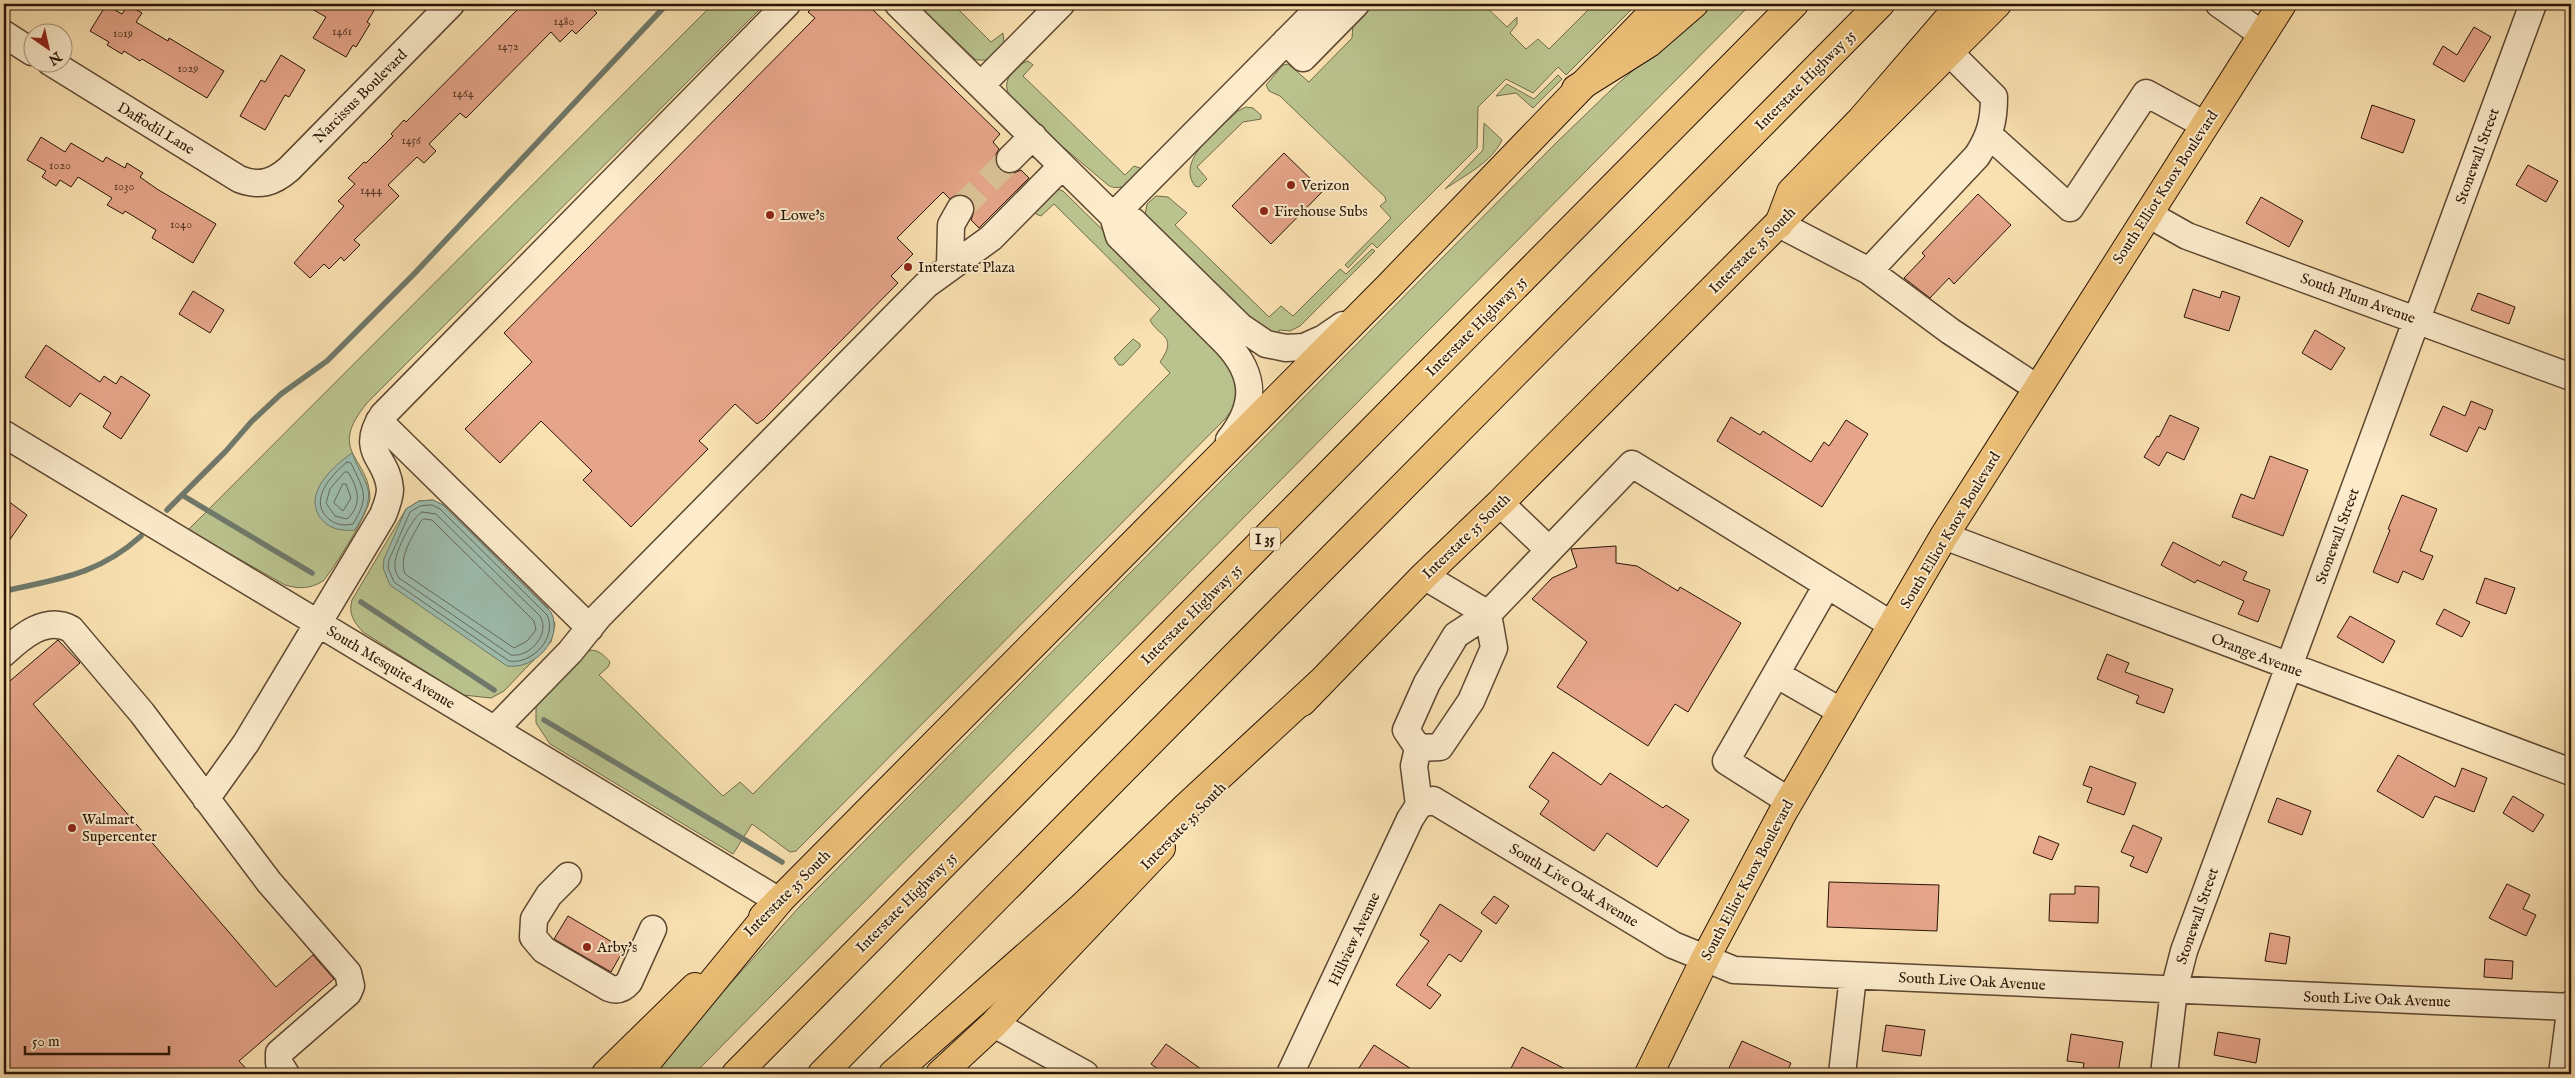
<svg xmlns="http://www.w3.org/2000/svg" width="2575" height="1078" font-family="'IM FELL English',serif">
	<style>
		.green { fill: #bac38e; stroke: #726c4a }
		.water { fill: #9ebdaf; stroke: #6f796b }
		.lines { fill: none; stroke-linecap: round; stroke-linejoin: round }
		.shore { stroke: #64685a; stroke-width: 1 }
		.stream { stroke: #6f796b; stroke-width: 5.5 }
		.building { fill: #e6a58a; stroke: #291406 }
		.minor-tunnel { stroke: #dbc297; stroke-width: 26; stroke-dasharray: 26 13; stroke-linecap: butt }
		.minor-casing { stroke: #5d4731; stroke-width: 29 }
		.major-casing { stroke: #291406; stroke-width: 30 }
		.highway-casing { stroke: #291406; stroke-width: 30 }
		.minor { stroke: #fceccc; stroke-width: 26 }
		.major { stroke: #edc078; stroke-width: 28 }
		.highway { stroke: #edc078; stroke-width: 28 }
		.poi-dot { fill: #8f2418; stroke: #fceccc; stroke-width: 2 }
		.labels { text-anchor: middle; stroke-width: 4; stroke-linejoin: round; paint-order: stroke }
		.number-label { font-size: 12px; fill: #583827 }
		.shield { fill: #fceccc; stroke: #685541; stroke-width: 1 }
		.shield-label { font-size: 14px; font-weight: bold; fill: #291406 }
		.street-label { font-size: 15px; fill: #291406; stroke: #fceccc }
		.poi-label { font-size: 15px; fill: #291406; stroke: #fceccc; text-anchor: start }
	</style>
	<rect width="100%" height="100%" fill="#fae1b1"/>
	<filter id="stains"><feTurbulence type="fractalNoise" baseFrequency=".004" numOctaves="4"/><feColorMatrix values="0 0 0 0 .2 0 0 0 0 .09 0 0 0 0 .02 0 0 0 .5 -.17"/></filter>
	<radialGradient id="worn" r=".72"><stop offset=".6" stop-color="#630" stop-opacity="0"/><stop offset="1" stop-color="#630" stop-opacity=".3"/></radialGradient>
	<path class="green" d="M713 4H765L367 403C326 453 369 456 370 498 370 511 333 570 323 581 310 589 299 589 285 585L188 530Z
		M917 4H953L991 42 1003 33 1004 43 986 60H976Z
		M1371 4H1483L1507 27 1517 17V24L1510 33 1526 49 1538 39 1549 49 1594 4H1637L1566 75 1558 67 1533 93 1506 79 1478 107 1477 148 1377 248 1372 243 1348 268 1345 265 1391 218 1380 206 1386 201 1385 197 1280 96 1269 91 1266 85 1283 65 1288 64 1309 82 1352 38 1353 24Z
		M1708 4H1751L694 1074H649L801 905 1555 144 1612 89Z
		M1028 61 1033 65 1023 76 1125 175 1134 166 1140 168C1138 181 1119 193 1108 185L1063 147 1009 94C1001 81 1015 65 1028 61Z
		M1558 75 1562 79 1533 108 1516 93 1496 96 1507 84 1534 99Z
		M1246 107 1253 108 1261 115V119L1243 122 1197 167 1207 179 1199 187 1195 186C1175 159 1220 129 1238 111Z
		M1484 123 1502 140C1491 163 1465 175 1445 189L1483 150Z
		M1057 189 1063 191 1230 355 1241 378 1235 406 1225 419 796 851 790 852 752 824 733 854 550 744 536 723V705L588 651C597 648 604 655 610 662L608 667 599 675 723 796 740 782 753 794 1170 373 1160 362C1179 335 1158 337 1150 320L1160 309 1054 204 1041 216 1036 214 1035 212Z
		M1156 196 1168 197 1187 213 1175 225 1269 317 1281 306 1293 316 1340 269 1346 274 1372 249 1375 251 1300 326 1290 331 1279 330 1278 335 1263 331 1145 215 1147 204Z
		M1133 339 1140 344V347L1123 365H1119L1114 358Z
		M433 500 443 505 548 608 555 624 551 642 504 691 491 698 463 695 363 632C354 622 348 614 352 600L406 509 419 501Z"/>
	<path class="water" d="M352 453C367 490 379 490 355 530 343 531 332 530 323 521 300 496 332 467 352 453Z
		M433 500 443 505 551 612C564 639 535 670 507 666L390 585 383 568 384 559 406 509 419 501Z"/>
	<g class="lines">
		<path class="shore" d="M347 462 351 463C364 491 370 496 353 524 345 526 337 525 330 520 307 502 330 476 347 462Z
			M345 472H348C358 488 363 504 347 519L335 516 326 503 330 489Z
			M343 484H346L351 498 343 511 334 503Z
			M432 505 440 509 547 615C558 637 532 665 509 661L394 582 388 568 389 560 410 512 420 506Z
			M422 512 436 514 540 616C551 633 530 658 511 655L399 578C397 575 395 571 395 567 393 555 412 517 422 512Z
			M424 519 432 520 534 621 536 630 527 641 514 648 405 574C398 557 413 536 421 521Z"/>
		<path class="stream" d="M182 495 312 573
			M167 510 226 451 252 421 281 394 327 361 414 274 667 4
			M4 591C58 579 98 575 141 536
			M361 602 494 690
			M544 720 782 862"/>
	</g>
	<path class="building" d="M303 4H378L367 22 370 24 356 47 353 45 346 57 313 38 326 17Z
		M523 4H587L597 13 576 34 572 30 560 42 551 32 466 118 460 113 429 144 436 151 424 163 417 157 388 185 399 196 354 240 360 245 344 261 341 257 329 269 324 264 310 278 294 263 344 206 338 201 355 184 348 178 364 162 366 163 393 136 391 134 404 120 406 122Z
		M816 4H867L1000 134 993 142 999 149 995 156 999 169 1007 174 1014 173 1021 170 1029 178 979 228 971 220 975 209 973 201 960 194 950 199 943 192 897 238 913 254 891 276 898 283 764 419 757 424 735 404 699 441 708 449 631 527 583 480 592 471 541 421 500 463 465 429 532 362 504 333 815 18 808 12Z
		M106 5 122 14 128 5 142 13 136 22 168 41 169 38 224 71 207 98 142 59 140 61 124 51 122 54 107 45 109 42 90 31Z
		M2474 27 2491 37 2464 82 2433 64 2443 46 2457 55Z
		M281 55 305 70 289 97 285 95 265 130 240 116 261 80 265 82Z
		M2372 105 2415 120 2403 153 2361 138Z
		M41 137 65 152 71 143 103 162 106 157 125 168 127 163 143 173 140 177 157 189 216 224 193 263 152 238 156 230 125 211 123 214 107 205 112 198 78 177 71 187 60 180 56 186 42 177 46 171 27 160Z
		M1284 153 1323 191 1271 244 1232 206Z
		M2528 165 2558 181 2546 202 2516 185Z
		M1978 194 2011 225 1954 284 1949 278 1930 298 1904 278 1925 256 1922 253Z
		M2261 197 2303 221 2289 247 2246 223Z
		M2193 289 2220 298 2222 291 2240 297 2229 331 2184 317Z
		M193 291 224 310 210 333 179 314Z
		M2478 293 2515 307 2509 324 2471 310Z
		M2315 330 2345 348 2331 370 2302 353Z
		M46 345 100 382 104 376 116 384 121 376 150 395 121 439 103 427 111 413 80 393 70 407 25 377Z
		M2471 401 2493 410 2485 430 2479 427 2467 452 2430 435 2443 406 2465 416Z
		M2170 415 2199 428 2184 460 2167 452 2159 466 2144 457 2157 436 2159 437Z
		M1731 417 1760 435 1763 431 1811 462 1824 442 1829 446 1846 420 1868 434 1822 507 1717 441Z
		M2270 456 2308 470 2283 536 2232 517 2241 494 2254 499Z
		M2402 495 2437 509 2420 551 2433 556 2423 580 2403 571 2398 583 2373 572 2390 530 2388 529Z
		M4 498 27 515 4 548Z
		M2173 542 2220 566 2223 561 2247 572 2243 580 2270 590 2258 622 2238 614 2244 601 2197 580 2195 583 2161 565Z
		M1616 546V563L1637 566 1678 591 1680 587 1741 623 1688 712 1675 704 1648 746 1557 687 1587 642 1532 599 1552 578 1577 567 1571 549Z
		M2485 578 2515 588 2506 614 2476 603Z
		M2444 609 2470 622 2462 637 2436 624Z
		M2350 616 2395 641 2383 663 2337 637Z
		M58 640 80 663 33 704 276 987 313 955 334 979 239 1061 251 1074H4V686Z
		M2107 654 2129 663 2125 672 2173 689 2164 713 2136 703 2139 696 2097 679Z
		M1553 752 1601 785 1610 773 1663 808 1666 805 1689 820 1657 867 1607 833 1594 851 1540 814 1549 801 1529 787Z
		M2398 755 2455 787 2462 768 2487 778 2474 812 2435 796 2423 818 2377 791Z
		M2090 766 2136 783 2124 815 2087 802 2092 788 2083 785Z
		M2513 796 2544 815 2533 832 2503 813Z
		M2277 798 2311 811 2302 835 2268 822Z
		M2133 825 2162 838 2147 873 2130 866 2134 857 2121 852Z
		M2039 836 2059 844 2052 860 2033 853Z
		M1829 882 1939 885 1937 931 1827 927Z
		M2507 884 2530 895 2523 909 2536 915 2526 936 2489 918Z
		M2075 886 2099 887 2098 923 2049 921 2050 894H2075Z
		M1494 896 1509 906 1496 924 1481 913Z
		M1440 904 1482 931 1461 962 1449 954 1427 985 1441 995 1430 1009 1396 985 1429 941 1420 935Z
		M568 916 624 949 611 972 554 939Z
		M2270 933 2290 937 2286 964 2265 961Z
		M2485 959 2513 961 2512 979 2484 977Z
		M1886 1025 1925 1030 1921 1056 1882 1051Z
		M2218 1032 2260 1039 2256 1063 2214 1055Z
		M2071 1034 2123 1042 2118 1073 2083 1068 2084 1063 2067 1061Z
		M1742 1041 1791 1063 1786 1074H1726Z
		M1166 1044 1208 1074H1165L1151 1064Z
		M1374 1045 1419 1074H1355Z
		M1522 1047 1575 1074H1508Z"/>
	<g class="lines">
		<path class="minor-tunnel" d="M960 209 1010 159"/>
		<defs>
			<path id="minor" d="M898 4 1113 216 1323 4
				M2219 4 2263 35
				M4 34 32 52
				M1286 41 1303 58 1356 4
				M50 62 239 179C259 187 273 183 289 169L451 4
				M981 85 1061 4
				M1990 136 2070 208 2146 93 2205 125
				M1010 159 1033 136
				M2148 214 2187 236 2571 377
				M1779 224 1869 271 1950 331 2037 388
				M950 267 951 225 960 209
				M1869 271 1977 156C1990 136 1994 121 1994 97L1949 52
				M379 421 590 628
				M4 434 779 901
				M1229 440C1256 406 1257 376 1226 343L1119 236 1113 216 1133 221 1241 327 1266 344 1286 348 1304 347 1324 338 1343 325
				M1500 503 1549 550
				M1944 536 2571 772
				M1424 576 1488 614 1494 648 1471 701 1440 747 1418 748 1406 730 1427 683 1456 635 1488 614 1632 464 1892 625
				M4 653C21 637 46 615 71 629L142 713 269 882 348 973 351 986 348 993 279 1053V1063L286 1074
				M1776 674 1842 712
				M495 729 570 652 599 616 926 285 991 238 1062 166
				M1418 748 1414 766 1419 805
				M206 799 246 743 383 515C386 507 390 498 390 489 388 457 358 453 383 415L787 4
				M1789 801 1726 761 1827 585
				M1419 805 1433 800 1673 945 1734 970 2571 1007
				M568 876 549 895 534 919 533 937 544 950 609 988C617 991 623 989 629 982L653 929
				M994 1024 1085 1074
				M1290 1074 1410 819 1419 805
				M1842 1074 1853 976
				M2164 1074 2174 990 2184 951 2533 4
				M2562 1074 2571 1004"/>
			<path id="major" d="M1302 702 1424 576 1500 503 1997 4
				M763 917 1389 286 1661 4
				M606 1074 695 987
				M940 1074 994 1024 1161 848
				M1649 1074 1706 957 1783 812 1944 536 2282 4"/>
			<path id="highway" d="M1576 89 1649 43 1694 4
				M1779 224 1791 192 1861 120 1961 4
				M637 1074 779 901
				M736 1074 1794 4
				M822 1074 1880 4
				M893 1074 1081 908 1186 807 1319 684"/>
		</defs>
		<use href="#minor" class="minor-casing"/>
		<use href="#major" class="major-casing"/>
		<use href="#highway" class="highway-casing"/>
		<use href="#minor" class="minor"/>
		<use href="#major" class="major"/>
		<use href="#highway" class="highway"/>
	</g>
	<g class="poi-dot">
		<circle cx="1291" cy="185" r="5"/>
		<circle cx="1264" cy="211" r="5"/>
		<circle cx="770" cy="215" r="5"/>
		<circle cx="908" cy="267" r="5"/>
		<circle cx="72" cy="828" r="5"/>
		<circle cx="587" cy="947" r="5"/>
	</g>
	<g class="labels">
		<g class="number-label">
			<text x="564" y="25">1480</text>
			<text x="342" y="35">1461</text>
			<text x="123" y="37">1019</text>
			<text x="508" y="50">1472</text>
			<text x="188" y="72">1029</text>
			<text x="463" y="97">1464</text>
			<text x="411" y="144">1456</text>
			<text x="60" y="169">1020</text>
			<text x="124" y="190">1030</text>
			<text x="371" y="194">1444</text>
			<text x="181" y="228">1040</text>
		</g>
		<rect class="shield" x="1250" y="527.5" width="30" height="23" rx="4"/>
		<g class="shield-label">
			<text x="1265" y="544">I 35</text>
		</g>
		<g class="street-label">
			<text transform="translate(1805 80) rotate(-45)" y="5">Interstate Highway 35</text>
			<text transform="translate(360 96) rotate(-45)" y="5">Narcissus Boulevard</text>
			<text transform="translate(156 128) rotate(31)" y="5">Daffodil Lane</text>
			<text transform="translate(2477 156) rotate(-70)" y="5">Stonewall Street</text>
			<text transform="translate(2165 187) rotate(-57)" y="5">South Elliot Knox Boulevard</text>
			<text transform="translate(1752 250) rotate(-45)" y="5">Interstate 35 South</text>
			<text transform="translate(2358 298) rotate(20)" y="5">South Plum Avenue</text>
			<text transform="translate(1476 326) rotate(-45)" y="5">Interstate Highway 35</text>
			<text transform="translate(1950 530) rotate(-59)" y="5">South Elliot Knox Boulevard</text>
			<text transform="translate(1466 536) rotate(-44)" y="5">Interstate 35 South</text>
			<text transform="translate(2337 536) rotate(-70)" y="5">Stonewall Street</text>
			<text transform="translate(1191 614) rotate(-45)" y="5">Interstate Highway 35</text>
			<text transform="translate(2257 655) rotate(21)" y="5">Orange Avenue</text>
			<text transform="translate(391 667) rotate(31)" y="5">South Mesquite Avenue</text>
			<text transform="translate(1183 826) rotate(-46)" y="5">Interstate 35 South</text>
			<text transform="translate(1747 880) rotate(-62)" y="5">South Elliot Knox Boulevard</text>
			<text transform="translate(1574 885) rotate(31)" y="5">South Live Oak Avenue</text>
			<text transform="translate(787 893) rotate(-45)" y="5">Interstate 35 South</text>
			<text transform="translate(906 902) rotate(-45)" y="5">Interstate Highway 35</text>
			<text transform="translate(2197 916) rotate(-71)" y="5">Stonewall Street</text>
			<text transform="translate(1354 939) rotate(-65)" y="5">Hillview Avenue</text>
			<text transform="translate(1972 981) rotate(3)" y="5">South Live Oak Avenue</text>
			<text transform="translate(2377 999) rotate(2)" y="5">South Live Oak Avenue</text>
		</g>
		<g class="poi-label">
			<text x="1301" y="190">Verizon</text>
			<text x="1274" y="216">Firehouse Subs</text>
			<text x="780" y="220">Lowe's</text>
			<text x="918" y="272">Interstate Plaza</text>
			<text x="82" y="824">Walmart<tspan x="82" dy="17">Supercenter</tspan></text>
			<text x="597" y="952">Arby's</text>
		</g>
	</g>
	<rect width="2575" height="1078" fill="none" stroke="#fae1b1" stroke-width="20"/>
	<rect x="5" y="5" width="2565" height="1068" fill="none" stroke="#291406" stroke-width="2.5"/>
	<rect x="10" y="10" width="2555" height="1058" fill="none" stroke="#291406"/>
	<g transform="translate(48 48) rotate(146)"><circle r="24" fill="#fceccc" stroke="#a8967d"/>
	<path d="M0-4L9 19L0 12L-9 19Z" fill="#8f2418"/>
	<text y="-8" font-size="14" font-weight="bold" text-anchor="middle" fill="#291406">N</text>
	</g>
	<path d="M25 1046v8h144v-8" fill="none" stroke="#291406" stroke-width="2.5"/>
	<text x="32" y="1046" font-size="15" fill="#291406" stroke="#fceccc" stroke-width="4" paint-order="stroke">50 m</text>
	<rect width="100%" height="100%" filter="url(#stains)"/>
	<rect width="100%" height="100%" fill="url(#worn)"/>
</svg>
